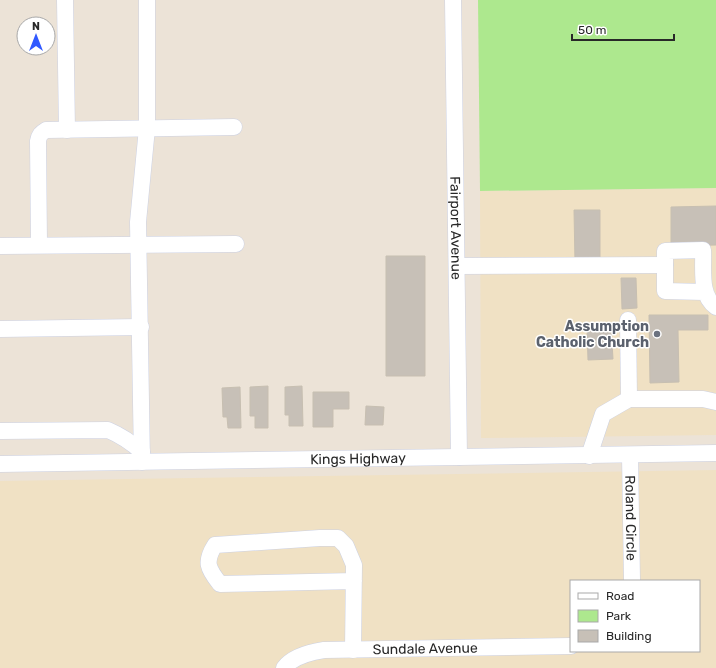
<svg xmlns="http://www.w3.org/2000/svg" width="716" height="668" font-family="Rubik,sans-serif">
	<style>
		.education { fill: #f0e1c4; fill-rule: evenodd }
		.green { fill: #ade88e }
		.building { fill: #c7c0b7; stroke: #c7bfb1 }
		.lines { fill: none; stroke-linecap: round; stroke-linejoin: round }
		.minor-casing { stroke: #ccd1e3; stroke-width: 17 }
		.minor { stroke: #fff; stroke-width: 16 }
		.worship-dot { fill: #6b7280; stroke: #fff; stroke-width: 1.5 }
		.labels { text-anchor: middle; stroke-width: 3; stroke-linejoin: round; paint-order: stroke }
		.street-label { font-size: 14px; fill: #282828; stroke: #fff }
		.worship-label { font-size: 14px; font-weight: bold; fill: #5b616d; stroke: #fff; text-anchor: end }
	</style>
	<rect width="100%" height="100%" fill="#ece3d7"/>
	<path class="education" d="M716 188V435L481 438 480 191Z
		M716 470V668H0V481ZM571 581H699V651H571Z"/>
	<path class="green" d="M478 0H716V188L480 191Z"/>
	<path class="building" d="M716 206V245L671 246V207Z
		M574 210H600V262H575Z
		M386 256H425V376H386Z
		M621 278H636L637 308 622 309Z
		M649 315H708V330H678L679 382 650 383Z
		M611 327 613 359 588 360 587 328Z
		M268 386V428H255V416H250V387Z
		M302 386 303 426H289V415H285V387Z
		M240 387 241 428H228L227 417H223L222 388Z
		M313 392H349V409H333V427H313Z
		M366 406 384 407 383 425H365Z"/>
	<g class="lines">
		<defs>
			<g id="minor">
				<path d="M65 0 67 130"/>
				<path id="s1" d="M453 0 459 457"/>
				<path d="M39 245 38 141C39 135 41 133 46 130L234 127"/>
				<path d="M0 246 236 244"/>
				<path d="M457 266 665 265"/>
				<path d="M704 292 665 291V251L703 250C704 269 699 295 716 307"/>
				<path d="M628 320 629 399"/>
				<path d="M0 329 141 327"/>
				<path d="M0 431 108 430C122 436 131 442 142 452"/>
				<path id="s2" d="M630 455 632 581"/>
				<path d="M589 456 603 414 629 399H703L716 402"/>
				<path d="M142 462 138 222 147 128V0"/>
				<path id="s3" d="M0 464 716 453"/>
				<path d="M353 650 354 565 346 546 338 538H320L215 545C204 562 208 569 220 584L354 581"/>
				<path id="s4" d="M284 668C293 656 311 652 324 650L571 646"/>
			</g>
		</defs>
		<use href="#minor" class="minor-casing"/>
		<use href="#minor" class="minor"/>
	</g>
	<circle class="worship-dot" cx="657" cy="334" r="4"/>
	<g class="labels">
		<g class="street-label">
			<text dy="5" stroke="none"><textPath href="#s1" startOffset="228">Fairport Avenue</textPath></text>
			<text dy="5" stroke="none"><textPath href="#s3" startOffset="358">Kings Highway</textPath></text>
			<text dy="5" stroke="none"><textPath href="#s2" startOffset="63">Roland Circle</textPath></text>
			<text dy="5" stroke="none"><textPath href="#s4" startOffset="146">Sundale Avenue</textPath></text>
		</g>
		<g class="worship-label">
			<text x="649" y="331">Assumption<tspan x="649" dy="16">Catholic Church</tspan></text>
		</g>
	</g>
	<rect x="570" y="580" width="130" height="72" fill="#ffffff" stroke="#a9a9a9"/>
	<rect x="578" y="593" width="20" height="6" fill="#ffffff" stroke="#a9a9a9"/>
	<text x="606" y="600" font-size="12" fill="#282828">Road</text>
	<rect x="578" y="610" width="20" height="12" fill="#ade88e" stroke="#a9a9a9"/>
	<text x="606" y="620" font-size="12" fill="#282828">Park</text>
	<rect x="578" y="630" width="20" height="12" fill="#c7c0b7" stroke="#a9a9a9"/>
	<text x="606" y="640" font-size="12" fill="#282828">Building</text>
	<g transform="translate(36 36)"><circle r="19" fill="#ffffff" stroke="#a9a9a9"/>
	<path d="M0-3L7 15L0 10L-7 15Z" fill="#3159ff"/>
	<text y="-6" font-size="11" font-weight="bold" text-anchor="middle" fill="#282828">N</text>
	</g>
	<path d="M572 34v6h102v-6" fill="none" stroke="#282828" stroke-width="2"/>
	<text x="578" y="34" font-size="12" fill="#282828" stroke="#ffffff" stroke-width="3" paint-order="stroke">50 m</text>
</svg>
